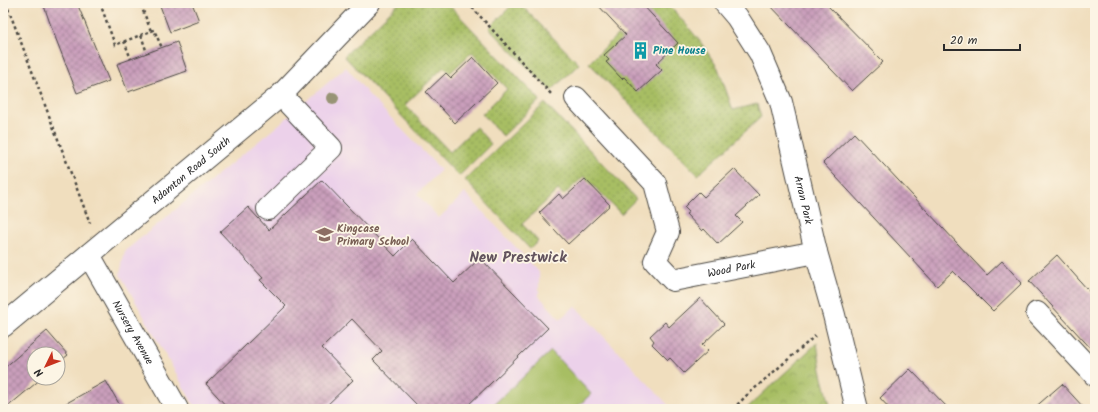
<svg xmlns="http://www.w3.org/2000/svg" width="1098" height="412" font-family="Kalam,sans-serif">
	<style>
		.built { fill: #ecd1ea }
		.grass { fill: url(#grass-dots); stroke: #697447 }
		.park { fill: url(#park-crowns); stroke: #697447 }
		.pitch { fill: #a7be63; stroke: #697447 }
		.building { fill: url(#building-cross-hatch) }
		.lines { fill: none; stroke-linecap: round; stroke-linejoin: round }
		.minor-casing { stroke: #494641; stroke-width: 24 }
		.path { stroke: #494641; stroke-width: 2.5; stroke-dasharray: 3 3; stroke-linecap: butt }
		.minor { stroke: #fff; stroke-width: 22 }
		.tree { fill: #989476 }
		.labels { text-anchor: middle; stroke-width: 3.5; stroke-linejoin: round; paint-order: stroke }
		.culture-label { font-size: 11px; font-weight: bold; fill: #0d838f; stroke: #fcf5e5; text-anchor: start }
		.street-label { font-size: 11px; fill: #2b2b2b; stroke: #fcf5e5 }
		.education-label { font-size: 11px; font-weight: bold; fill: #785e54; stroke: #fcf5e5; text-anchor: start }
		.district-label { font-size: 15px; font-weight: bold; fill: #63545e; stroke: #fcf5e5 }
	</style>
	<defs>
		<pattern id="grass-dots" width="8" height="8" patternUnits="userSpaceOnUse"><rect width="8" height="8" fill="#a7be63"/><path d="M2 2h.1M6 6h.1" fill="none" stroke="#889b52" stroke-width="1.8" stroke-linecap="round"/></pattern>
		<pattern id="park-crowns" width="20" height="18" patternUnits="userSpaceOnUse"><rect width="20" height="18" fill="#a7be63"/><path d="M2 6a3 3 0 1 1 6 0M12 15a3 3 0 1 1 6 0" fill="none" stroke="#889b52"/></pattern>
		<pattern id="building-cross-hatch" width="8" height="8" patternUnits="userSpaceOnUse"><rect width="8" height="8" fill="#ca9fbc"/><path d="M0 0l8 8M0 8l8-8" fill="none" stroke="#a48299"/></pattern>
	</defs>
	<rect width="100%" height="100%" fill="#fcf5e5"/>
	<filter id="ink" filterUnits="userSpaceOnUse"><feTurbulence type="fractalNoise" baseFrequency=".025" numOctaves="2"/><feDisplacementMap in="SourceGraphic" scale="8" xChannelSelector="R" yChannelSelector="G"/><feConvolveMatrix kernelMatrix="1 2 1 2 8 2 1 2 1" color-interpolation-filters="sRGB"/></filter>
	<filter id="wash" filterUnits="userSpaceOnUse"><feTurbulence type="fractalNoise" baseFrequency=".012" numOctaves="4" result="noise"/><feDisplacementMap in="SourceGraphic" scale="16" xChannelSelector="R" yChannelSelector="G"/><feGaussianBlur stdDeviation="0.9" result="paint"/><feColorMatrix in="noise" values="0 0 0 0 0 0 0 0 0 0 0 0 0 0 0 0 0 1.4 0 .05"/><feComposite in="paint" operator="in"/></filter>
	<g filter="url(#wash)">
		<rect width="100%" height="100%" fill="#f0debe"/>
		<path class="built" d="M346 67 368 94 441 170 417 194 439 218 465 193 539 272V296L560 319 575 306 672 409H196L120 274 125 251 288 117Z"/>
		<path class="grass" d="M399 3H447L540 100 503 136 482 114 507 89 472 52 450 73 444 67 405 105 450 152 476 127 491 144 459 176 344 56Z
			M514 3H519L579 64 551 91 489 28Z
			M659 3H667L683 21 699 40 718 68 733 110 757 104 761 117 698 175 589 63 617 35 622 39Z
			M545 103 636 199 621 214 584 176 564 195 558 190 522 224 538 241 530 249 465 180Z"/>
		<path class="park" d="M817 343 821 370 831 409H746Z"/>
		<path class="pitch" d="M551 351 591 394 575 409H489Z"/>
		<g id="blocks">
			<path class="building" d="M43 3H77L109 81 77 93 52 29Z
				M159 3H192L199 21 170 32Z
				M596 3H641L678 43 656 64 662 70 638 92 624 77 622 79 606 62 609 60 604 55 626 35Z
				M768 3H825L883 62 852 91Z
				M177 42 187 71 128 92 117 64Z
				M473 57 497 83 455 123 426 92 446 73 451 78Z
				M854 133 987 275 1002 261 1022 283 993 311 953 271 937 286 823 163Z
				M734 169 759 195 736 216 742 222 718 244 704 229 702 231 686 214 689 212 684 207 699 192 704 197Z
				M585 179 610 205 568 244 539 213 559 194 563 199Z
				M322 180 395 256 412 239 454 283 480 258 548 328 464 409H421L373 360 382 351 352 319 322 348 353 380 323 409H229L206 384 286 306 260 280 263 278 220 232 248 207 269 230Z
				M1057 255 1095 298V353L1029 281Z
				M700 298 724 324 702 345 708 351 684 373 670 358 668 360 652 344 654 341 650 336 665 322 669 327Z
				M47 331 68 355 58 363V354H34V378H42L5 409H3V369Z
				M910 369 949 409H890L880 398Z
				M106 381 122 409H56Z
				M1062 384 1085 409H1033Z"/>
		</g>
	</g>
	<g filter="url(#ink)">
		<use href="#blocks" fill-opacity="0" stroke="#494641" stroke-width="1"/>
		<g class="lines">
			<defs>
				<g id="minor">
					<path id="s1" d="M725 3 737 17 760 53 781 102 816 252 834 315 857 409"/>
					<path id="s2" d="M576 98 655 183 668 232 655 261 673 280 816 252"/>
					<path d="M268 209 331 148 281 95"/>
					<path id="s3" d="M89 255 177 409"/>
					<path d="M1037 313 1095 375"/>
					<path id="s4" d="M3 326 281 95 369 3"/>
				</g>
			</defs>
			<use href="#minor" class="minor-casing"/>
			<path class="path" d="M6 3 90 223
				M100 3 115 45 151 31 140 3
				M468 3 552 95
				M151 31 154 30 162 48
				M141 35 147 53
				M124 41 131 59
				M733 409 746 396 815 336"/>
			<use href="#minor" class="minor"/>
		</g>
		<circle class="tree" cx="333" cy="98" r="6"/>
	</g>
	<defs>
		<symbol id="building-bare" viewBox="-9 -9 18 18"><path d="M-4-6H4V6H1V3H-1V6H-4ZM-2.5-4.3h1.7v1.8h-1.7ZM.8-4.3h1.7v1.8H.8ZM-2.5-1h1.7V.8h-1.7ZM.8-1h1.7V.8H.8Z" fill="#0f9aa8" stroke="#fcf5e5" stroke-width="2.5" paint-order="stroke"/></symbol>
		<symbol id="school-bare" viewBox="-9 -9 18 18"><path d="M0-5L7-2L0 1L-7-2ZM-4 1L0 2.5L4 1V4Q0 6-4 4Z" fill="#8d6e63" stroke="#fcf5e5" stroke-width="2.5" paint-order="stroke"/></symbol>
	</defs>
	<g fill-rule="evenodd">
		<use href="#building-bare" x="628" y="38" width="25" height="25"/>
		<use href="#school-bare" x="312" y="222" width="25" height="25"/>
	</g>
	<g class="labels">
		<g class="culture-label">
			<text x="653" y="54">Pine House</text>
		</g>
		<g class="street-label">
			<text dy="4" stroke="none"><textPath href="#s4" startOffset="244">Adamton Road South</textPath></text>
			<text dy="4" stroke="none"><textPath href="#s1" startOffset="215">Arran Park</textPath></text>
			<text dy="4" stroke="none"><textPath href="#s2" startOffset="284">Wood Park</textPath></text>
			<text dy="4" stroke="none"><textPath href="#s3" startOffset="89">Nursery Avenue</textPath></text>
		</g>
		<g class="education-label">
			<text x="337" y="232">Kingcase<tspan x="337" dy="13">Primary School</tspan></text>
		</g>
		<g class="district-label">
			<text x="518" y="262">New Prestwick</text>
		</g>
	</g>
	<rect width="1098" height="412" fill="none" stroke="#fcf5e5" stroke-width="16"/>
	<g transform="translate(46 366) rotate(227)"><circle r="19" fill="#fcf5e5" stroke="#a8a49b"/>
	<path d="M0-3L7 15L0 10L-7 15Z" fill="#c8321e"/>
	<text y="-6" font-size="11" font-weight="bold" text-anchor="middle" fill="#2b2b2b">N</text>
	</g>
	<path d="M944 44v6h76v-6" fill="none" stroke="#2b2b2b" stroke-width="2"/>
	<text x="950" y="44" font-size="12" fill="#2b2b2b" stroke="#fcf5e5" stroke-width="3" paint-order="stroke">20 m</text>
</svg>
